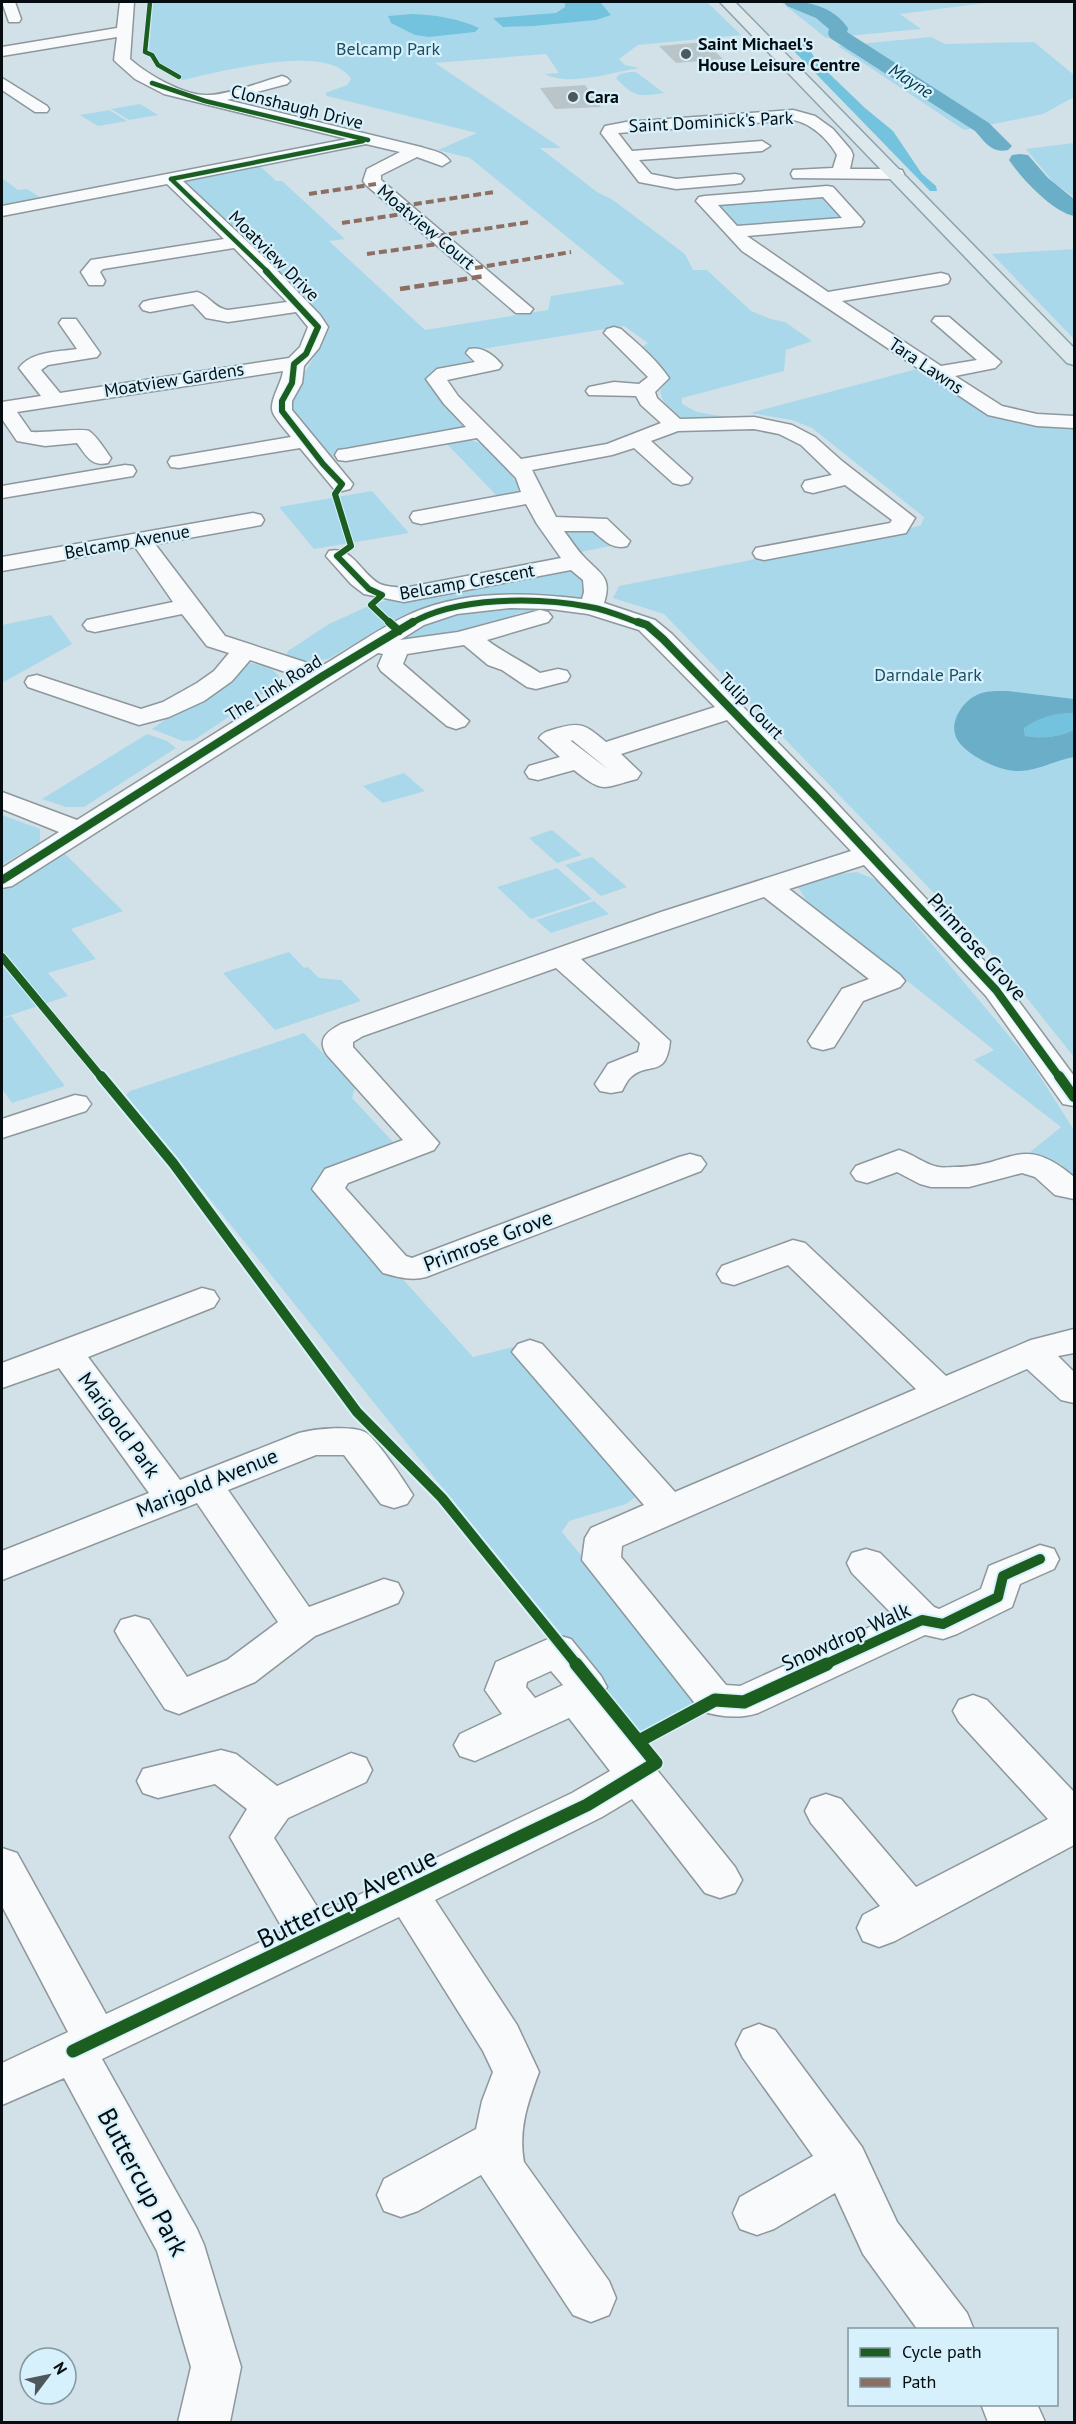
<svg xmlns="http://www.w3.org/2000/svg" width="1076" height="2424" font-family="'PT Sans',sans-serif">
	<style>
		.green { fill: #aad8eb }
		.forest { fill: #74c3de }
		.water { fill: #6aaec7 }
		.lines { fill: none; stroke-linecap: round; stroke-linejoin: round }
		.river { fill: #6aaec7; fill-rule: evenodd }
		.building { fill: #bac5ca }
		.minor-casing { stroke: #8d979c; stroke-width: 3 }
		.major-casing { stroke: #8ba2ab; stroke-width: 3 }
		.minor { fill: #f8fafb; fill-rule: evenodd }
		.major { fill: #dde8ec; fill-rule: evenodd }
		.quiet-far1 { stroke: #8d6e63; stroke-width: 4; stroke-dasharray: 8 4; stroke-linecap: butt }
		.quiet { stroke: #8d6e63; stroke-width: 4.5; stroke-dasharray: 10 4.5; stroke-linecap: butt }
		.cycleway-far4-casing { stroke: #d7f1fc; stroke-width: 6 }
		.cycleway-far3-casing { stroke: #d7f1fc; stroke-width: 8 }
		.cycleway-far2-casing { stroke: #d7f1fc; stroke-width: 10 }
		.cycleway-far1-casing { stroke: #d7f1fc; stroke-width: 14 }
		.cycleway-casing { stroke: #d7f1fc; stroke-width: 16 }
		.cycleway-far4 { stroke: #1b5e20; stroke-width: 4.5 }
		.cycleway-far3 { stroke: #1b5e20; stroke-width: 6 }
		.cycleway-far2 { stroke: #1b5e20; stroke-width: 8 }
		.cycleway-far1 { stroke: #1b5e20; stroke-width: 10 }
		.cycleway { stroke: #1b5e20; stroke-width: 13 }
		.poi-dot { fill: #4d575c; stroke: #d7f1fc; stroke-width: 2 }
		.labels { text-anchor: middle; stroke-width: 4.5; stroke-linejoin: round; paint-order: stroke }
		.far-poi-label { font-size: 18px; font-weight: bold; fill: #050d11; stroke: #d7f1fc; text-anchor: start }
		.far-park-label { font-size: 18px; fill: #1c4e60; stroke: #d7f1fc }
		.far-water-label { font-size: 18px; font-style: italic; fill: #003748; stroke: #d7f1fc }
		.far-street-label { font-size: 18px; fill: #050d11; stroke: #d7f1fc }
		.street-label { font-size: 21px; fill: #050d11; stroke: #d7f1fc }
		.near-street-label { font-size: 26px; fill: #050d11; stroke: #d7f1fc }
	</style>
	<rect width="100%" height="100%" fill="#d2e0e7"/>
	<path class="green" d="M153 2H707L741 35 638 45 619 59 625 65 639 68C612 72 571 87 545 74L559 73 546 54 435 63 561 148H540L597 192 613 200 685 254 693 270H707L751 311 771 319 785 322 812 341 786 350 784 371 682 398V404L697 412 726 417C701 430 666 421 660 391L669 377 642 347 648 343 624 326 463 352 471 361 465 366 430 374 428 380 468 427 461 432 339 453 335 457 327 455 293 418 288 404C299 376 322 354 325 324L179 180 260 166 276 181H282L345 239 329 241 425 330 548 310 551 296 625 284 470 158 438 150 477 133 327 96 325 93 347 85 351 79C329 41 217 73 182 80L159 66 149 54Z
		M781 2H992L900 14 921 29 826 38Z
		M931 37 945 44 1034 42 1074 75V97L1043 114 964 130 838 46Z
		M630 72H636L664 93C638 97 634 97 616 78L620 74Z
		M140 104 158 115 129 120 111 109Z
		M109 110 127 121 98 126 80 115Z
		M1074 143V197L1053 182 1026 149Z
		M2 178 18 190 27 189 41 198 2 206Z
		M824 191 851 221 732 232 711 201Z
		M1074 249V339L992 254Z
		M921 368 1027 423 1074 426V1057L987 948 664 614 613 598 619 586 905 530 921 525 924 517 812 428 792 420 750 413Z
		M467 439 483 444 517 482 519 489 517 493 499 498 445 442Z
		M372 491 409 533 314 549 279 507Z
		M548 524H599L621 544 570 554Z
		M576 562 594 578 591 607 453 602 403 616 328 659 305 663 285 657 288 651 329 624 371 605 404 595Z
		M533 606 537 610 515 614 520 619 464 633 403 641 402 634C444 614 487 607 533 606Z
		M51 615 72 644 2 683V625Z
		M247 662C260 666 278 667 281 682L194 740 183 741 152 729Z
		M147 734 167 741 176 748 84 807H66L42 799Z
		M404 773 425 791 383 803 363 786Z
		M2 815 40 829V842L2 865Z
		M552 830 582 855 557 863 529 838Z
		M64 853 123 911 71 929 96 959 48 973 68 996 2 1018V891Z
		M592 857 627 887 601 896 565 865Z
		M557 868 592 899 531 919 497 887Z
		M857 872 879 881 1030 1061 1074 1130V1177L1060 1164 1029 1153 1061 1127 974 1060 994 1050 806 900 798 887 832 875Z
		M594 901 609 914 551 933 536 920Z
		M289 952 304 968 308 967 319 978 341 980 361 1001 275 1030 223 973Z
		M11 1016 65 1086 12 1103 2 1089V1019Z
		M304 1033 355 1087 352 1098 393 1142 327 1167 313 1191 391 1275 400 1276 473 1357 521 1345 639 1494 626 1504 569 1521 562 1532 701 1703 641 1734 126 1095 130 1091Z"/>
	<path class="forest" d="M565 2H600L611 15 596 20 534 26 503 27 493 18 556 13 565 7Z
		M412 14C436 15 457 18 479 28L475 32 429 37 415 35 391 23 388 16Z
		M801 44 808 46 816 61 865 108 893 131 922 174 936 186 937 191H930L788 45Z
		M1060 713H1074V730C1058 737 1043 739 1025 736L1024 727 1046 716Z"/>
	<path class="water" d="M1008 691 1074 699V713C1056 712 1040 717 1024 728L1025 736C1043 739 1058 737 1074 730V757C1055 760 1036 772 1016 771 998 771 959 752 955 734 951 720 963 702 975 696 985 690 997 691 1008 691Z"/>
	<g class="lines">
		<path class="river" d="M784 2C808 0 834 7 848 28L847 32 989 123 1012 146 1008 150C992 154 985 142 975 131L830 38 828 34 829 29 816 18 787 6Z
			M1020 154 1028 155 1048 178 1074 199V216C1052 211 1022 179 1009 160L1012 155Z"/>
	</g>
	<path class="building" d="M705 42 723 59 676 63 659 46Z
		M585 85 601 107 555 109 540 88Z"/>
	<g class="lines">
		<defs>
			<path id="minor" d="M2 2H15L21 19 19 22H9Z
				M120 2H134L130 59C147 74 185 97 209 95 230 94 261 82 282 76L287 78 290 81 287 84 227 100 421 147C432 151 443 151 450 161L442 166 417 157 381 175V180L533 309 530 313H516L366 185 363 181 367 169 400 152 366 144 183 181 268 261 320 315 328 327 319 348 304 366 302 383 292 401V410L353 484 350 489 342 491 334 489 300 448 179 468 171 467 168 462 171 457 179 456 291 437C285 429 277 421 273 413 268 402 282 383 283 371L17 412 31 432C43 433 84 428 89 431 97 436 105 450 111 458L108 463C91 467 86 455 77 443L45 446 17 441 2 419V402L41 396 19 368C31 351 59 352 77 349L59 323 62 319H76L100 353 97 357 48 365 41 370 60 393 289 358 300 347 308 327 296 312 228 322 206 318 193 304 150 312 143 310 140 306 143 302 150 300 197 292C210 296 214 308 228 310L287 302 234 248 103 269 100 272 105 281 103 285H89L81 272 91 260 224 239 167 184 2 216V206L347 139 164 94 135 79 117 63 114 60 117 37 2 56V47L117 28Z
				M2 78 47 106 49 109 47 112H35L2 90Z
				M793 110 815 116 833 129 851 150 853 155 850 169H896L902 170 904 174 902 178 896 179 793 178 791 174 793 170 833 168 837 155C828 139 811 123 793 120L618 133 632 151 762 141 770 146 762 151 639 160 651 174 676 179 735 174 741 175 744 179 741 183 735 184 676 189 639 182 601 133 605 126 626 122Z
				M827 186 833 187 861 218 864 222 861 226 747 236 828 292 941 273 948 275 950 279 948 283 941 285 842 301 941 366 977 360 932 321 935 317H949L1001 362 995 368 955 376 1002 406 1037 414 1074 416V428L1037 426 988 415 742 251 696 201 699 197 705 196ZM823 197 842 218 737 226 718 205Z
				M614 327 621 329C638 344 656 359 669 378L655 392 657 398 680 419 754 417 792 425 815 437 842 461 915 518 906 533 764 560 756 558 753 553 756 548 890 523 892 520 845 485 813 493 805 491 802 486 805 481 832 475 801 445 779 434 754 429 678 431 651 441 692 478 689 483 681 485 673 483 634 448 612 455 532 470 556 517 607 519 630 541 627 546C612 550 604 540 593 531H564C571 540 577 550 585 558 602 575 612 578 604 603L655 620 672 634 828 794 1006 984 1074 1076V1106L1063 1104 986 996 864 865 789 889 900 975 905 981 900 987 863 1001 834 1047 823 1050 812 1047 808 1041 842 989 869 979 764 897 581 959 670 1041C666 1080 649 1060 630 1078 627 1081 624 1087 622 1091L611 1093 600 1091 595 1084 608 1064 638 1052 640 1043 556 968 363 1036 353 1042V1047L439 1143 434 1150 348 1183 345 1188 406 1256 412 1258 679 1157 690 1154 701 1157 706 1164 701 1171 426 1277C411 1281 398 1277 383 1273L312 1189 325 1169 403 1140 327 1055C316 1039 328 1031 341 1024L661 912 851 851 727 720 621 754 641 773 637 779C602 788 604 794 574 770L538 780 529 778 525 772 529 766 560 757 539 738C543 732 548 731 555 729 582 721 585 725 606 742L715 707 639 630 588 614 550 609 511 608 457 614 424 625 400 640 458 632 540 610 548 612 552 617 548 622 487 640C504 653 522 661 540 673L558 669 567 671 570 676 567 681 536 689 527 687 502 670 488 665 464 645 407 654 403 664 469 721 465 726 456 729 447 726 381 671 378 666 383 654 378 653 12 886 2 888V868L59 832 2 809V792L77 820 303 678 250 660 232 681 204 701 169 717 139 725 28 687 25 682 28 677 37 675 141 709 163 702 197 683 214 671 229 653 207 646 182 614 95 632 87 630 83 625 87 620 173 602 135 547 2 571V557L253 513 261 515 264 520 261 525 155 544 225 636 320 667C349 650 378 629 408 615 461 590 526 592 582 599L584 592 583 580 571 570 404 602 364 594 351 584 326 556 329 551C352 545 361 574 380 584 387 587 396 587 404 588L561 558 537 524 526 504 421 524 413 522 410 517 413 512 521 492 516 478 477 438 346 461 338 460 335 455 338 450 346 449 466 427 444 404 426 379 437 369 475 362 466 353 469 349C482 346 494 355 502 365L499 369 447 380 458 396 521 459 607 444 661 423 641 405 636 396 589 395 586 391 589 387 614 382 639 384 648 377 604 333 607 329ZM572 740 609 770 571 741Z
				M125 465 133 466 136 471 133 476 2 498V486Z
				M75 1095 86 1097 91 1104 86 1111 2 1138V1119Z
				M899 1150C913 1154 924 1164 938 1167 943 1168 951 1167 956 1167 1011 1167 1021 1132 1074 1177V1199L1055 1195 1035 1177 1022 1173 969 1187H931L920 1184 897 1172 867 1183 856 1180 851 1173 856 1166Z
				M793 1240 805 1243 946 1376 1031 1340 1074 1329V1353L1058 1356 1074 1372V1403L1061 1400 1027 1369 622 1546 621 1557 726 1685 740 1686 894 1616 852 1573 847 1563 852 1553 866 1549 880 1553 934 1607 939 1609 981 1589 989 1566 1040 1545 1054 1549 1059 1559 1054 1569 1020 1584 1012 1607 957 1634 943 1639 925 1635 758 1713C739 1719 720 1717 701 1711L582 1560 585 1538 591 1528 644 1505 512 1352 518 1344 530 1340 542 1344 675 1492 916 1389 788 1265 734 1285 722 1282 717 1274 722 1266Z
				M202 1288 214 1291 219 1299 214 1307 88 1357 180 1480 299 1433C313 1429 356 1424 368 1434 381 1446 403 1479 413 1495L407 1504 394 1508 381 1504 344 1455H316L228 1490 309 1607 384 1579 398 1583 403 1593 398 1603 315 1636 255 1682 179 1714 165 1709 121 1642 115 1631 121 1620 135 1616 149 1620 187 1677 227 1660 278 1622 197 1503 2 1580V1551L149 1493 59 1368 2 1388V1363Z
				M557 1635 571 1639 601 1676 607 1687 600 1699 735 1867 742 1880 735 1893 720 1898 705 1893 632 1799 602 1817 435 1900 517 2025 539 2072C528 2102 518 2129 524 2162L609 2281 616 2298 609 2315 591 2322 573 2315 481 2175 418 2211 401 2217 384 2211 377 2195 384 2179 476 2129 482 2101 493 2072 483 2051 399 1917 102 2059 197 2229 204 2245 241 2367 230 2422H178L191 2367 157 2251 64 2078 2 2105V2063L68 2032 2 1906V1848L17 1853 106 2014 284 1931 230 1837 247 1809 215 1784 158 1798 143 1793 137 1781 143 1769 221 1750 236 1754 277 1786 351 1753 366 1758 372 1770 366 1782 288 1818 274 1838 321 1913 572 1793 610 1771 569 1718 475 1761 460 1756 454 1745 460 1734 502 1714 485 1690 496 1662ZM551 1671 563 1685 535 1698 526 1687 527 1682Z
				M973 1695 987 1700 1074 1792V1845L895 1941 879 1947 863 1941 857 1928 863 1915 880 1906 811 1823 805 1811 811 1799 826 1794 841 1799 916 1887 1048 1819 959 1722 953 1711 959 1700Z
				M759 2024 775 2030 862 2147 897 2222 967 2313 974 2330H918L863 2254 835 2193 774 2229 757 2235 740 2229 733 2213 740 2197 813 2156 743 2058 736 2044 743 2030Z
				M981 2404H1037L1045 2422H988Z"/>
			<path id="major" d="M720 2H735L1074 348V365L1067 363Z"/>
		</defs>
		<use href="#minor" class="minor-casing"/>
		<use href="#major" class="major-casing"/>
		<use href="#minor" class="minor"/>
		<use href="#major" class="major"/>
		<path class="quiet-far1" d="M309 194 376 184
			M402 206 494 192
			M342 223 409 213
			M437 236 530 222
			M367 254 445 243
			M475 268 571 252"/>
		<path class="quiet" d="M400 289 485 276"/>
		<defs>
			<path id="cycleway-far4" d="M150 2 145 52 152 55 158 65 179 77
				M152 83 205 101 368 140
				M171 179 268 272
				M171 179 363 141"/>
			<path id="cycleway-far3" d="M266 271 318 327 306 354 294 364 292 383 282 401V411L323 464 342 484 335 494 351 546 337 556 369 589 382 595 371 605 391 624
				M410 624C456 596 539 597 590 607 608 610 625 618 642 624"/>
			<path id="cycleway-far2" d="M389 622 399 631
				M638 622 647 625 663 639 819 800 996 990 1060 1078
				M2 880 323 676 413 622
				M2 957 102 1078"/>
			<path id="cycleway-far1" d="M101 1076 173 1163 357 1412 442 1498 577 1665
				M1059 1076 1074 1097
				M824 1665 922 1620 943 1624 998 1597 1003 1576 1040 1559"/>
			<path id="cycleway" d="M639 1741 715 1700 744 1702 827 1664
				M73 2051 587 1805 656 1763 576 1664"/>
		</defs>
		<use href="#cycleway-far4" class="cycleway-far4-casing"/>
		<use href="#cycleway-far3" class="cycleway-far3-casing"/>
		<use href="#cycleway-far2" class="cycleway-far2-casing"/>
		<use href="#cycleway-far1" class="cycleway-far1-casing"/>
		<use href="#cycleway" class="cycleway-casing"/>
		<use href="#cycleway-far4" class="cycleway-far4"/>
		<use href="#cycleway-far3" class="cycleway-far3"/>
		<use href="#cycleway-far2" class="cycleway-far2"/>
		<use href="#cycleway-far1" class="cycleway-far1"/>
		<use href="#cycleway" class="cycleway"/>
	</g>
	<g class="poi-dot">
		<circle cx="686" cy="54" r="6"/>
		<circle cx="573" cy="97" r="6"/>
	</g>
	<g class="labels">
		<g class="far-poi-label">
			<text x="698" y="50">Saint Michael's<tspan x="698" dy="21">House Leisure Centre</tspan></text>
			<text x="585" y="103">Cara</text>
		</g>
		<g class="far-park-label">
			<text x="388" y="55">Belcamp Park</text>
			<text x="928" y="681">Darndale Park</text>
		</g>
		<g class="far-water-label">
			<text transform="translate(911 81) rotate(33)" y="6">Mayne</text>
		</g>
		<g class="far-street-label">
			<text transform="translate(297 107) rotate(14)" y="6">Clonshaugh Drive</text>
			<text transform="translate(711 122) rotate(-3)" y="6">Saint Dominick's Park</text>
			<text transform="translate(426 227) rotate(40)" y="6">Moatview Court</text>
			<text transform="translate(274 256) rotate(45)" y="6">Moatview Drive</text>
			<text transform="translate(926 366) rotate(34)" y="6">Tara Lawns</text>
			<text transform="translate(174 380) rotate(-9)" y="6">Moatview Gardens</text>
			<text transform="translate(127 542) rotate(-10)" y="6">Belcamp Avenue</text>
			<text transform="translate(467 582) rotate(-10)" y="6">Belcamp Crescent</text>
			<text transform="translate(274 688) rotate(-32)" y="6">The Link Road</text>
			<text transform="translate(751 706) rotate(46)" y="6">Tulip Court</text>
		</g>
		<g class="street-label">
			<text transform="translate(977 947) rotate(48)" y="7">Primrose Grove</text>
			<text transform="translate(488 1241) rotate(-21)" y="7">Primrose Grove</text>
			<text transform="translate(119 1425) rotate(54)" y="7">Marigold Park</text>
			<text transform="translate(207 1483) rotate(-22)" y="7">Marigold Avenue</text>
			<text transform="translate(846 1637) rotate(-24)" y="7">Snowdrop Walk</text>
		</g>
		<g class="near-street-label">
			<text transform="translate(347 1898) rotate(-26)" y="9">Buttercup Avenue</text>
			<text transform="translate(143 2182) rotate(62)" y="9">Buttercup Park</text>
		</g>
	</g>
	<rect width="1076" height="2424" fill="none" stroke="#050d11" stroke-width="6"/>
	<rect x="848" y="2328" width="210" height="78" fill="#d7f1fc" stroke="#83969e" stroke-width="1.5"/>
	<rect x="860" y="2348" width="30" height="9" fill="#1b5e20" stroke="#83969e" stroke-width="1.5"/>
	<text x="902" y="2358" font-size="18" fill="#050d11">Cycle path</text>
	<rect x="860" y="2378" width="30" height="9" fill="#8d6e63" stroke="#83969e" stroke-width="1.5"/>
	<text x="902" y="2388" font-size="18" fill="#050d11">Path</text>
	<g transform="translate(48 2376) rotate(58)"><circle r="28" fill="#d7f1fc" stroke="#83969e" stroke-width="1.5"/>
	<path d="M0-4.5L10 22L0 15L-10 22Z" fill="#4d575c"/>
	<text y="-9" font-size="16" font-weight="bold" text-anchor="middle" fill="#050d11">N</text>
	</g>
</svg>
